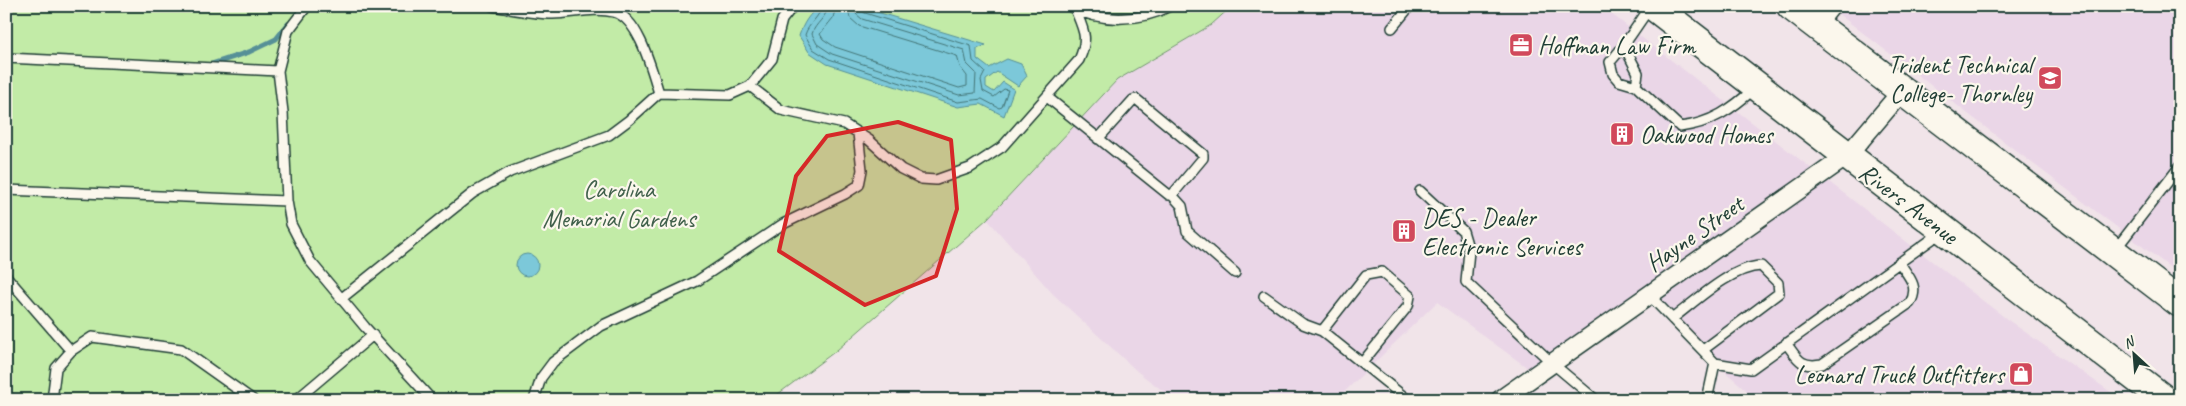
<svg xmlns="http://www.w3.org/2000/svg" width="2186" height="406" font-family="Caveat,sans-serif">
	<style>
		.built { fill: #ead6e7 }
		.green { fill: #c2eba7; stroke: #70946e }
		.water { fill: #7bc8d9; stroke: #569097 }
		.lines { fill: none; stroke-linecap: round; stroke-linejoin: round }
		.shore { stroke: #447576; stroke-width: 1 }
		.stream { stroke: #569097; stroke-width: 5 }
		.lane-casing { stroke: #1f3d34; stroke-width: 12 }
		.street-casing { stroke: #1f3d34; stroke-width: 21 }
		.primary-casing { stroke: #1f3d34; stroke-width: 31 }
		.lane { stroke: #fbf7ec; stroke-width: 9 }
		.street { stroke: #fbf7ec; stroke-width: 18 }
		.primary { stroke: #fbf7ec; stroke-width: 28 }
		.marked { fill: #d62828; fill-opacity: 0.2; stroke: #d62828; stroke-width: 4; stroke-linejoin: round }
		.labels { text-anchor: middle; stroke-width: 4.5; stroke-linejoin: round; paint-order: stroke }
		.poi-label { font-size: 25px; fill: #1f3d34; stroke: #fbf7ec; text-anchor: start }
		.park-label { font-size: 25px; fill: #40604b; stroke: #fbf7ec }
		.street-label { font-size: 25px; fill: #1f3d34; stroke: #fbf7ec }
	</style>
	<rect width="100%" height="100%" fill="#f1e4e9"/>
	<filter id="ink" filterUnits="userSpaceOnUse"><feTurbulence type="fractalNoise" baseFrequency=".02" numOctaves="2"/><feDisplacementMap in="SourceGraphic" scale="10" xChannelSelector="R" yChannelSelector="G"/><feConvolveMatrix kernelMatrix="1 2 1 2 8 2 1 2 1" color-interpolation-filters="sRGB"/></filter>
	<g filter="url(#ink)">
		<path class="built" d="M1232 6H1601L2008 320 2122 400H1758L1715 363 1649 296 1536 374 1437 302 1336 400H1175L1138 372 1053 294 987 219 1117 80 1211 25Z
			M1828 6H2180V275L2015 150Z"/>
		<path class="green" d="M6 6H1232L1211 25 1117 80 987 219 837 350 770 400H6Z"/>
		<path class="water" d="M821 6H857L986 45 977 49V59L989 68 1007 59 1021 64 1027 76 1018 86 997 72 986 80V87L994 92 1003 82 1014 89 1004 116 981 104 958 107 827 64 809 52 799 36C803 24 809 13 821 6Z
			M516 265a11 11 0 1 1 22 0a11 11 0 1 1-22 0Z"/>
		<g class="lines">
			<path class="shore" d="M822 6C820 17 808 24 805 35L813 49 829 59 958 102 982 99 999 108 1002 107 1008 90 1004 89 994 97 983 91 981 80 985 72 973 61 971 46 865 13 862 11 861 6
				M828 6C827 18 815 23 812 34L817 44 832 54 959 95 975 93 976 73 967 64 964 50 862 19 856 14 854 6
				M836 6 833 18 820 34 823 39 835 47 959 88 967 86V76L960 67 957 56 859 26 850 18 847 6"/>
			<path class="stream" d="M209 65 249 52 276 39 288 24"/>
			<defs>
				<path id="lane" d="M307 6 288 31 278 71 283 112 287 201 291 224 310 261 365 327 432 400
					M492 6C512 9 533 14 553 14 573 14 593 7 614 12 639 18 652 71 659 93
					M1069 6C1100 23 1140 22 1170 6
					M1651 6C1637 25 1626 45 1610 62L1613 74 1619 81 1636 86 1680 127C1712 123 1732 109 1755 88
					M1392 28 1410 6
					M1624 46 1638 73 1636 86
					M6 58 278 71
					M750 86 781 110 844 124 869 140 901 169 921 179 936 180 970 168 1002 147 1079 60C1089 38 1084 31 1075 9
					M1047 97 1169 195H1172L1203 158V154L1136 99 1133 100 1098 139
					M6 190 287 201
					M1420 191 1463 231 1469 251 1466 282 1552 363 1596 400
					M1172 195 1182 206 1187 231 1235 273
					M2115 250 2180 166
					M6 276 71 351
					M1649 295 1715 363 1707 400
					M1264 296 1303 324 1322 331
					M342 298 473 193 510 172 609 135 629 120 659 93 730 95 750 86 772 59 782 20 793 6
					M1672 319C1696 301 1731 267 1761 266L1778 283 1779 293 1703 350
					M1786 343C1798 359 1800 368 1822 364L1910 303C1920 286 1908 276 1899 262
					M1362 363 1408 306 1410 296 1382 272 1366 275 1322 331 1408 400
					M1715 363 1751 369 1942 232
					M52 400 56 368 71 351 92 337 181 349 253 400
					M296 400 373 335
					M534 400 541 378 553 362 601 326 697 281 783 224 845 194 859 185 862 170 858 133"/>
				<path id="street" d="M1816 25 1831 6
					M1500 400 1847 156 1902 91"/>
				<path id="primary" d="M1653 6 2165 400
					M1791 6 2180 303"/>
			</defs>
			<use href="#lane" class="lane-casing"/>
			<use href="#street" class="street-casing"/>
			<use href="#primary" class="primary-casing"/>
			<use href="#lane" class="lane"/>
			<use href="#street" class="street"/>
			<use href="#primary" class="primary"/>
		</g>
	</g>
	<path class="marked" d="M898 122 951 140 957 209 936 276 865 305 779 251 796 176 827 136Z"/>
	<defs>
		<symbol id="office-square" viewBox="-11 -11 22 22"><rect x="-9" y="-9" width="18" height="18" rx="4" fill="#d1495b" stroke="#fbf7ec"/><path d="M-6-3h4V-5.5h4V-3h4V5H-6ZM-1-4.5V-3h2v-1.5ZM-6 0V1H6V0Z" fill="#fff"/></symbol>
		<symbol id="university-square" viewBox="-11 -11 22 22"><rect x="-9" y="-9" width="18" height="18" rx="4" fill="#d1495b" stroke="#fbf7ec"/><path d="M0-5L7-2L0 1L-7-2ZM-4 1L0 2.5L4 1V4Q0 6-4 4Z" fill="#fff"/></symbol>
		<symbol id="building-square" viewBox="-11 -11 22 22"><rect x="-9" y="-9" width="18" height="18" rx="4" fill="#d1495b" stroke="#fbf7ec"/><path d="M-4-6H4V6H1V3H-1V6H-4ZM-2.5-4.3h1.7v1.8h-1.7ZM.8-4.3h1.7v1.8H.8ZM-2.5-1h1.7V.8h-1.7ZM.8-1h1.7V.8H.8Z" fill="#fff"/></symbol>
		<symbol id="shop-square" viewBox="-11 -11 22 22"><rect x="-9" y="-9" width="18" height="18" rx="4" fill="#d1495b" stroke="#fbf7ec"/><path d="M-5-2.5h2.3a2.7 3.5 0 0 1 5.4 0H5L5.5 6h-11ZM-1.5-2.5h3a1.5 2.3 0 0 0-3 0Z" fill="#fff"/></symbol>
	</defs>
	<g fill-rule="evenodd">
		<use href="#office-square" x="1507" y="31" width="28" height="28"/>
		<use href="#university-square" x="2036" y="64" width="28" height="28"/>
		<use href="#building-square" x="1608" y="120" width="28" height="28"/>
		<use href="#building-square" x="1390" y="217" width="28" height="28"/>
		<use href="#shop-square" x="2007" y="360" width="28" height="28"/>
	</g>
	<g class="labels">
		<g class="poi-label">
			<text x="1538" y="54">Hoffman Law Firm</text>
			<text x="2032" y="73" text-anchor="end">Trident Technical<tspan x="2032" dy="29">College- Thornley</tspan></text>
			<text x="1640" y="143">Oakwood Homes</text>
			<text x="1422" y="226">DES - Dealer<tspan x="1422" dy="29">Electronic Services</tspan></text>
			<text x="2004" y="383" text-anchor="end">Leonard Truck Outfitters</text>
		</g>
		<g class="park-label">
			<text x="619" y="198">Carolina<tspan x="619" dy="29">Memorial Gardens</tspan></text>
		</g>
		<g class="street-label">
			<text transform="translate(1909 203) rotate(37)" y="9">Rivers Avenue</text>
			<text transform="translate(1694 233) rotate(-35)" y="9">Hayne Street</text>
		</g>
	</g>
	<rect width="2186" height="406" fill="none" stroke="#fbf7ec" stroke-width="25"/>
	<rect x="12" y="12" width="2161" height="381" fill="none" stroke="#1f3d34" stroke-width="2" filter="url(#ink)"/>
	<g transform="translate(2134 354) rotate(334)" stroke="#fbf7ec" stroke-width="4" paint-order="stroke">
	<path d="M0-4L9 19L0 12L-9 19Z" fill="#1f3d34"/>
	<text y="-8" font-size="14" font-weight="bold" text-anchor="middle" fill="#1f3d34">N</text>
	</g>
</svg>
